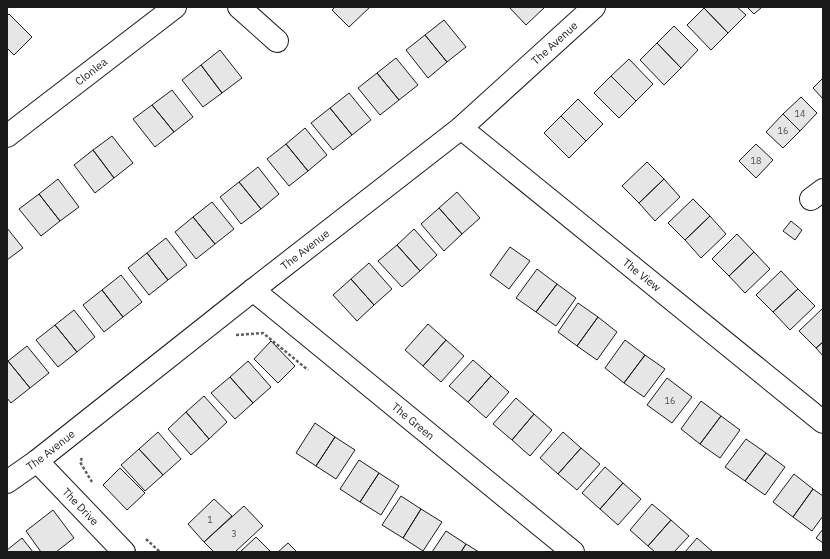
<svg xmlns="http://www.w3.org/2000/svg" width="830" height="559" font-family="'IBM Plex Sans',sans-serif">
	<style>
		.building { fill: #e6e6e6; stroke: #1a1a1a }
		.lines { fill: none; stroke-linecap: round; stroke-linejoin: round }
		.minor-casing { stroke: #1a1a1a; stroke-width: 24 }
		.path { stroke: #5f5f5f; stroke-width: 2.5; stroke-dasharray: 3 2; stroke-linecap: butt }
		.minor { stroke: #fff; stroke-width: 22 }
		.labels { text-anchor: middle; stroke-width: 3; stroke-linejoin: round; paint-order: stroke }
		.number-label { font-size: 9px; fill: #4d4d4d }
		.street-label { font-size: 11px; fill: #1a1a1a; stroke: #fff }
	</style>
	<rect width="100%" height="100%" fill="#fff"/>
	<path class="building" d="M335 7H370L349 27 332 10Z
		M509 7H545L526 25Z
		M705 7H737L746 15 728 33 704 8Z
		M747 7H762L754 14Z
		M704 8 728 33 711 50 687 25Z
		M9 14 32 37 14 55 8 49 7 50V16Z
		M444 20 466 47 447 62 425 35Z
		M674 26 698 50 681 68 657 43Z
		M425 35 447 62 428 78 406 50Z
		M657 43 681 68 664 85 640 60Z
		M220 50 242 78 222 93 201 65Z
		M396 58 418 85 399 100 377 73Z
		M629 59 653 84 636 101 611 76Z
		M201 65 222 93 203 107 182 80Z
		M377 73 399 100 380 115 358 88Z
		M611 76 636 101 619 118 594 93Z
		M823 78V99L813 88Z
		M172 90 193 117 174 132 152 105Z
		M349 93 371 120 352 135 330 108Z
		M801 97 817 113 800 131 783 114Z
		M578 99 603 124 586 141 561 116Z
		M152 105 174 132 155 147 133 119Z
		M330 108 352 135 333 150 311 123Z
		M783 114 800 131 783 148 766 132Z
		M561 116 586 141 569 158 544 133Z
		M305 128 327 155 308 171 286 144Z
		M112 136 133 163 114 178 93 150Z
		M286 144 308 171 289 186 267 159Z
		M756 144 773 160 756 178 739 161Z
		M93 150 114 178 95 193 74 165Z
		M647 162 664 179 639 203 622 186Z
		M258 167 279 194 261 209 239 182Z
		M58 179 79 207 60 221 39 194Z
		M664 179 680 197 655 221 639 203Z
		M239 182 261 209 241 224 220 197Z
		M457 192 480 218 462 234 439 208Z
		M39 194 60 221 41 236 19 209Z
		M693 199 710 216 685 240 668 223Z
		M212 202 234 229 215 244 193 217Z
		M439 208 462 234 444 251 421 224Z
		M710 216 726 234 701 258 685 240Z
		M193 217 215 244 196 259 175 232Z
		M791 221 802 230 795 240 783 231Z
		M7 228 23 248 7 260Z
		M414 229 437 255 420 271 397 245Z
		M737 234 754 252 729 276 712 259Z
		M166 238 187 265 168 280 147 253Z
		M397 245 420 271 402 287 378 261Z
		M510 247 530 261 509 289 490 275Z
		M754 252 770 269 745 293 729 276Z
		M147 253 168 280 149 295 128 268Z
		M369 263 392 289 374 305 351 279Z
		M537 269 557 284 536 312 516 298Z
		M781 271 798 289 773 312 756 295Z
		M121 275 142 302 123 317 102 290Z
		M351 279 374 305 357 321 333 295Z
		M557 284 576 298 556 326 536 312Z
		M798 289 815 306 790 330 773 312Z
		M102 290 123 317 104 332 83 305Z
		M578 303 598 317 577 346 558 332Z
		M823 308V342L816 348 799 331Z
		M74 310 95 337 77 352 55 325Z
		M598 317 617 332 597 360 577 346Z
		M428 324 446 340 423 366 405 350Z
		M55 325 77 352 58 367 36 340Z
		M446 340 464 356 441 382 423 366Z
		M625 340 645 355 624 383 605 368Z
		M271 341 295 366 278 383 254 359Z
		M823 342V356L816 348Z
		M27 346 49 373 30 388 8 361Z
		M645 355 665 369 644 397 624 383Z
		M473 360 491 376 468 402 449 386Z
		M8 361 30 388 11 403 7 398V362Z
		M248 361 271 387 253 403 230 377Z
		M491 376 509 392 486 418 468 402Z
		M230 377 253 403 235 419 211 393Z
		M667 378 692 397 672 423 647 405Z
		M204 396 227 422 209 439 186 412Z
		M516 398 534 414 512 440 493 424Z
		M701 401 721 416 700 444 681 429Z
		M186 412 209 439 191 455 168 429Z
		M534 414 552 430 530 456 512 440Z
		M721 416 740 430 720 458 700 444Z
		M315 423 335 437 316 466 296 453Z
		M158 432 181 459 163 475 139 449Z
		M563 432 581 448 558 474 540 458Z
		M335 437 355 450 336 479 316 466Z
		M746 439 766 453 745 481 725 467Z
		M581 448 600 464 577 490 558 474Z
		M139 449 163 475 145 491 121 465Z
		M766 453 785 467 765 495 745 481Z
		M359 460 379 473 360 502 340 489Z
		M605 467 623 483 600 509 582 493Z
		M120 468 145 493 127 510 103 485Z
		M379 473 399 486 381 515 360 502Z
		M794 474 813 489 793 517 773 502Z
		M623 483 641 499 618 525 600 509Z
		M813 489 823 496V516L812 531 793 517Z
		M401 496 421 509 403 538 382 525Z
		M214 499 232 516 204 542 188 524Z
		M652 504 671 520 648 546 630 530Z
		M244 506 263 526 235 552H214L204 542Z
		M421 509 442 522 423 551 403 538Z
		M53 510 74 538 56 552H41L26 531Z
		M671 520 689 536 674 552H655L648 546Z
		M823 529V543L816 538Z
		M446 531 466 544 461 552H432Z
		M256 537 271 552H240Z
		M22 538 33 552H7V550Z
		M697 538 713 552H685Z
		M288 543 297 552H278Z
		M466 544 479 552H461Z"/>
	<g class="lines">
		<defs>
			<g id="minor">
				<path d="M239 7 277 41"/>
				<path id="s1" d="M461 128 823 422"/>
				<path id="s2" d="M7 136 175 7"/>
				<path d="M811 199 823 190"/>
				<path id="s3" d="M253 290 573 552"/>
				<path id="s4" d="M37 461 124 552"/>
				<path id="s5" d="M7 482 37 461 253 290 461 128 594 7"/>
			</g>
		</defs>
		<use href="#minor" class="minor-casing"/>
		<path class="path" d="M236 335 263 333 308 370
			M82 458 80 462 92 482
			M146 539 160 552"/>
		<use href="#minor" class="minor"/>
	</g>
	<g class="labels">
		<g class="number-label">
			<text x="800" y="117">14</text>
			<text x="783" y="134">16</text>
			<text x="756" y="164">18</text>
			<text x="670" y="404">16</text>
			<text x="210" y="523">1</text>
			<text x="234" y="537">3</text>
		</g>
		<g class="street-label">
			<text dy="4" stroke="none"><textPath href="#s5" startOffset="702">The Avenue</textPath></text>
			<text dy="4" stroke="none"><textPath href="#s2" startOffset="106">Clonlea</textPath></text>
			<text dy="4" stroke="none"><textPath href="#s5" startOffset="378">The Avenue</textPath></text>
			<text dy="4" stroke="none"><textPath href="#s1" startOffset="233">The View</textPath></text>
			<text dy="4" stroke="none"><textPath href="#s3" startOffset="207">The Green</textPath></text>
			<text dy="4" stroke="none"><textPath href="#s5" startOffset="54">The Avenue</textPath></text>
			<text dy="4" stroke="none"><textPath href="#s4" startOffset="63">The Drive</textPath></text>
		</g>
	</g>
	<rect width="830" height="559" fill="none" stroke="#1a1a1a" stroke-width="16"/>
</svg>
